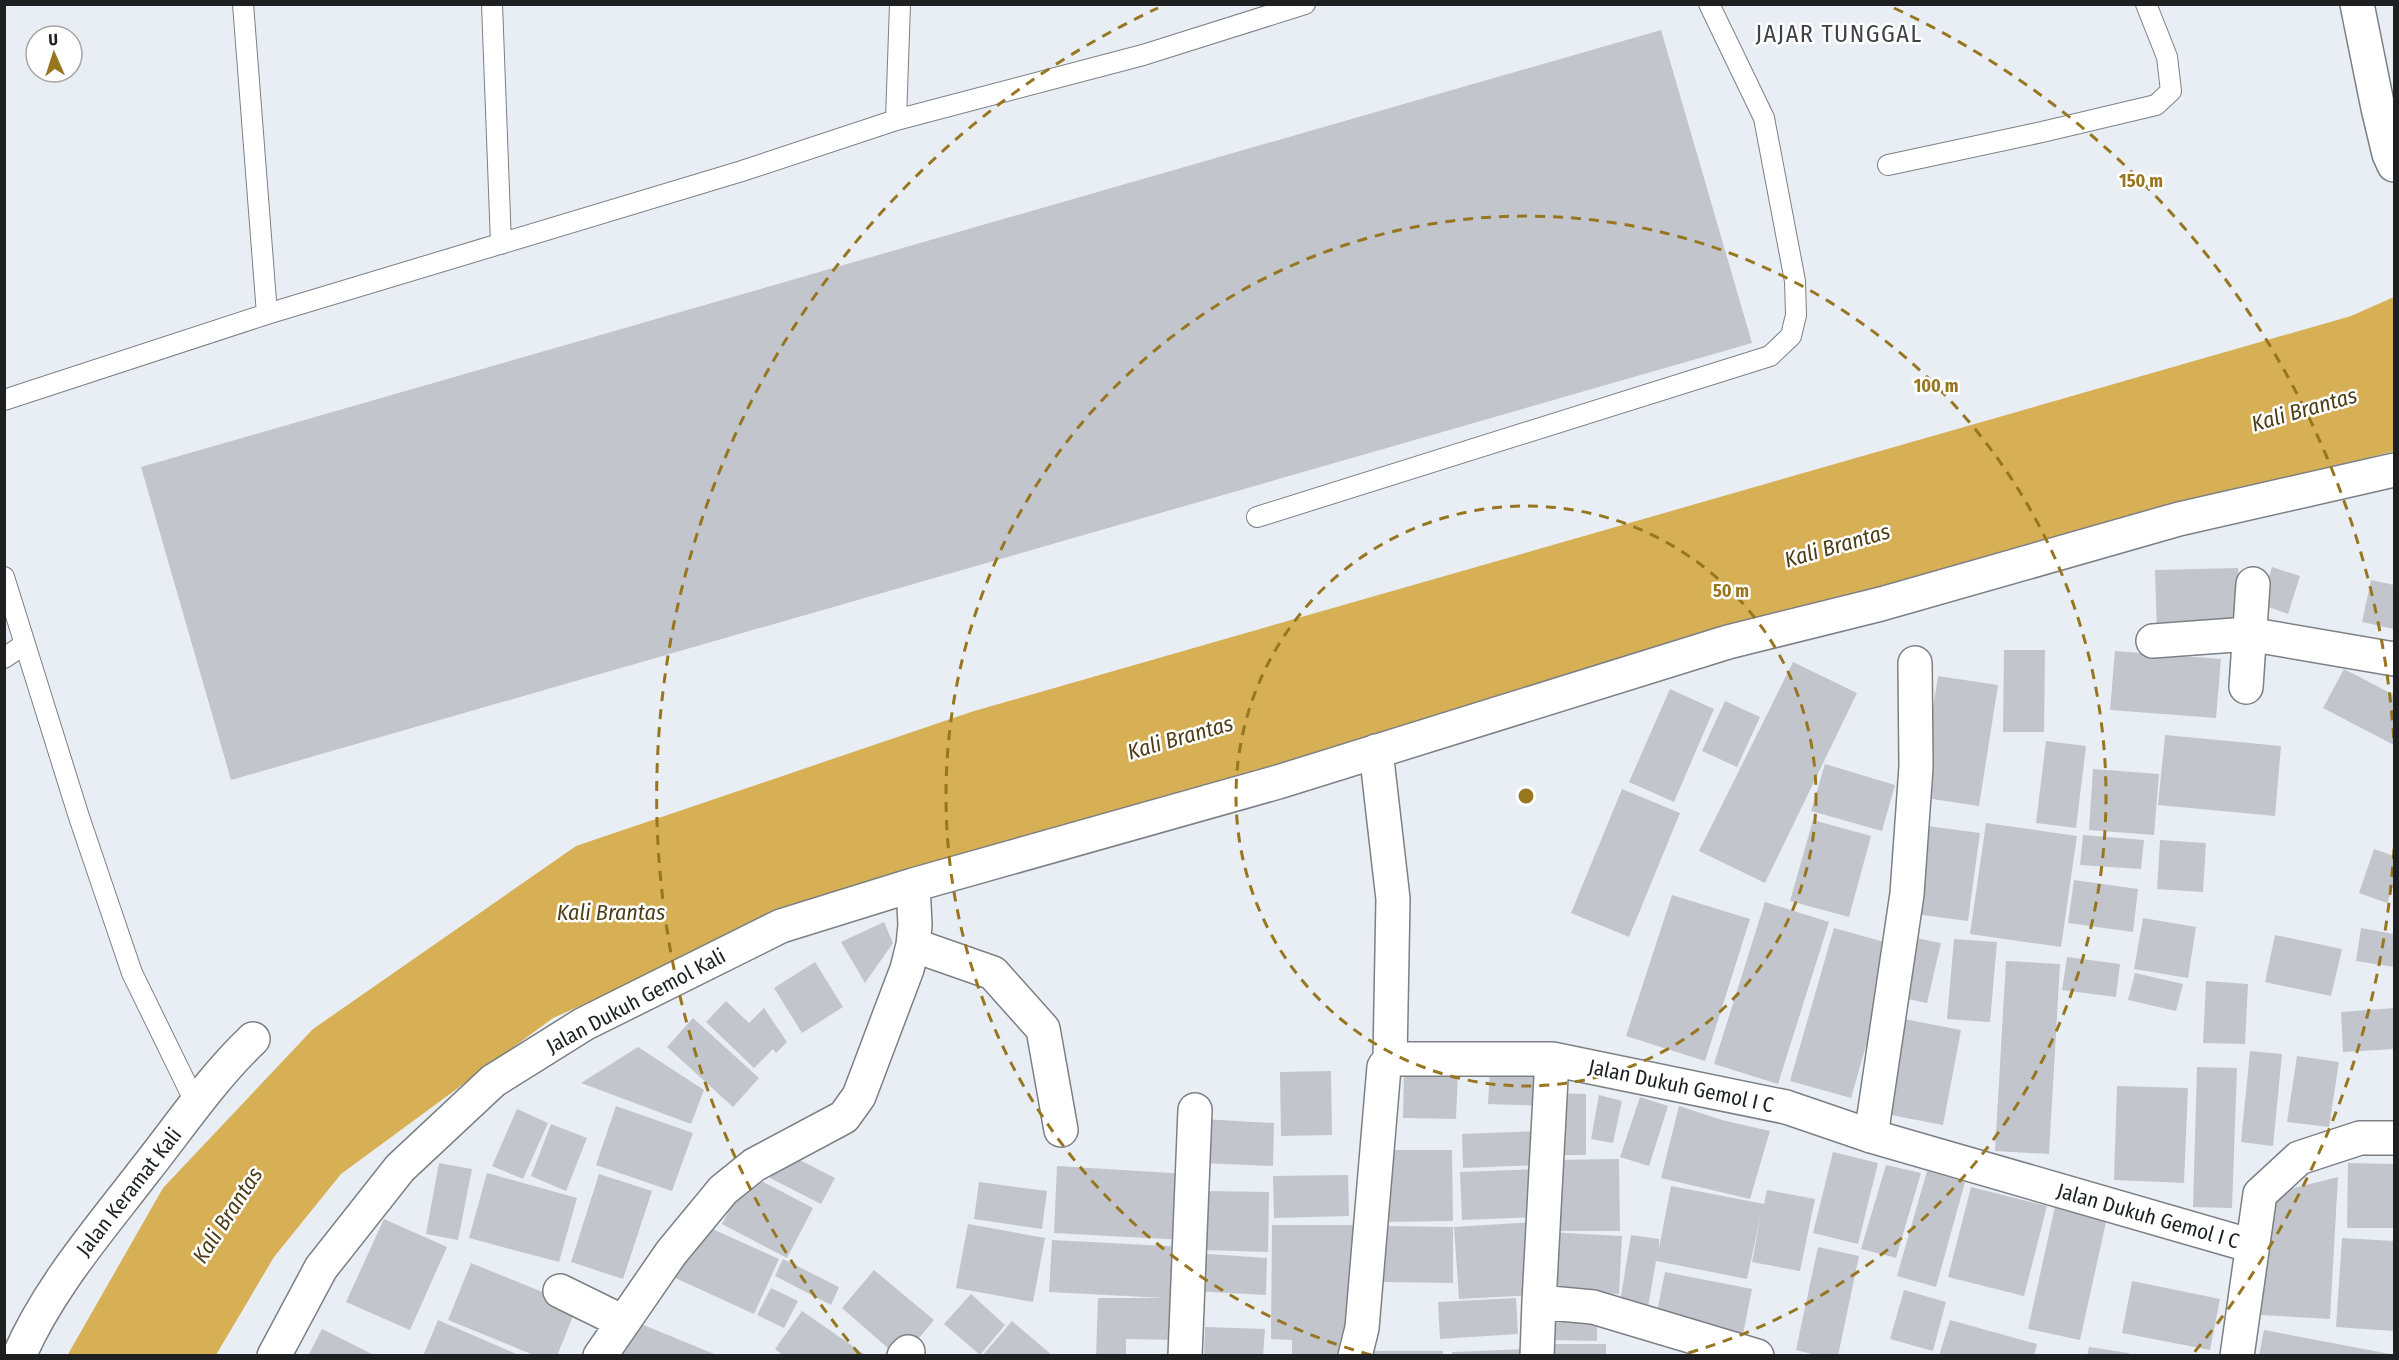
<svg xmlns="http://www.w3.org/2000/svg" width="2399" height="1360" font-family="'Fira Sans Condensed',sans-serif">
	<style>
		.water { fill: #d7b056 }
		.building { fill: #c2c6cc }
		.lines { fill: none; stroke-linecap: round; stroke-linejoin: round }
		.service-casing { stroke: #7c8085; stroke-width: 22 }
		.minor-casing { stroke: #7c8085; stroke-width: 36 }
		.motorway-casing { stroke: #7c8085; stroke-width: 36 }
		.service { stroke: #fff; stroke-width: 20 }
		.minor { stroke: #fff; stroke-width: 33 }
		.motorway { stroke: #fff; stroke-width: 33 }
		.ring { fill: none; stroke: #98761f; stroke-width: 3; stroke-dasharray: 10 8 }
		.labels { text-anchor: middle; stroke-width: 5; stroke-linejoin: round; paint-order: stroke }
		.street-label { font-size: 21px; fill: #1d1f21; stroke: #fff }
		.water-label { font-size: 22px; font-style: italic; fill: #4d3d16; stroke: #fff }
		.quarter-label { font-size: 24px; letter-spacing: 1.5px; fill: #3e4247; stroke: #fff }
		.centre { fill: #98761f; stroke: #fff; stroke-width: 3 }
		.ring-label { font-size: 18px; text-anchor: middle; font-weight: bold; fill: #98761f; stroke: #fff; stroke-width: 5; stroke-linejoin: round; paint-order: stroke }
	</style>
	<rect width="100%" height="100%" fill="#e9eef4"/>
	<path class="water" d="M2394 297V451L1711 632 1000 851 791 912 553 1018 341 1174 274 1257 216 1355 67 1356 163 1188 313 1029 576 846 974 711 2351 316Z"/>
	<path class="building" d="M1661 30 1752 343 231 780 141 467Z
		M2272 567 2300 576 2288 614 2260 604Z
		M2238 568 2240 631 2157 633 2155 570Z
		M2371 580 2394 585V629L2362 622Z
		M2004 650H2045L2044 732H2003Z
		M2115 651 2221 659 2216 718 2110 710Z
		M1793 662 1857 693 1765 883 1699 851Z
		M2344 669 2394 695V745L2323 708Z
		M1938 676 1998 685 1979 806 1919 797Z
		M1670 689 1714 709 1674 802 1629 782Z
		M1725 701 1760 717 1737 767 1702 751Z
		M2165 735 2281 746 2275 816 2158 805Z
		M2046 741 2086 746 2076 828 2036 823Z
		M1825 764 1895 785 1882 831 1811 811Z
		M2093 769 2159 774 2154 835 2089 830Z
		M1622 789 1680 813 1629 937 1571 913Z
		M1813 820 1871 836 1849 917 1790 901Z
		M1986 823 2077 836 2061 947 1970 934Z
		M1920 825 1980 833 1968 921 1907 913Z
		M2083 835 2144 840 2141 869 2080 865Z
		M2160 840 2206 843 2203 892 2157 889Z
		M2374 849 2394 856V884L2387 903 2359 893Z
		M2074 880 2138 889 2133 932 2068 923Z
		M1672 895 1750 919 1705 1061 1626 1036Z
		M1765 902 1829 922 1778 1084 1714 1064Z
		M2143 918 2196 927 2188 978 2134 969Z
		M884 922 893 943 865 983 841 942Z
		M1834 928 1895 945 1851 1098 1790 1081Z
		M2361 928 2394 934V967L2356 961Z
		M2275 935 2342 949 2331 996 2265 982Z
		M1916 938 1941 943 1927 1003 1903 998Z
		M1954 939 1997 942 1990 1022 1947 1019Z
		M2067 957 2120 964 2116 997 2062 990Z
		M2006 961 2060 964 2049 1154 1995 1151Z
		M815 962 843 1007 802 1033 774 988Z
		M2135 973 2183 984 2176 1011 2128 1000Z
		M2206 981 2248 984 2245 1044 2203 1043Z
		M726 1001 749 1023 764 1008 787 1042 776 1053 773 1049 754 1068 706 1022Z
		M2394 1008V1049L2343 1052 2341 1012Z
		M693 1018 759 1078 733 1107 667 1047Z
		M1904 1019 1961 1030 1943 1125 1886 1114Z
		M638 1047 704 1090 691 1124 581 1083Z
		M2250 1051 2282 1054 2273 1146 2241 1142Z
		M2297 1056 2339 1062 2329 1127 2287 1122Z
		M2197 1067 2237 1068 2232 1208 2193 1207Z
		M1490 1068 1549 1070 1547 1106 1488 1104Z
		M1331 1071 1332 1135 1281 1136 1280 1072Z
		M1404 1072 1458 1073 1456 1119 1403 1118Z
		M2117 1086 2188 1088 2184 1183 2114 1180Z
		M1554 1093 1586 1094V1155H1554Z
		M1599 1095 1622 1101 1613 1143 1591 1139Z
		M1640 1097 1668 1106 1649 1166 1620 1157Z
		M616 1106 693 1133 672 1191 596 1165Z
		M1679 1106 1722 1120 1770 1131 1750 1199 1661 1178Z
		M517 1109 548 1123 523 1179 492 1166Z
		M1202 1119 1274 1123 1273 1166 1200 1163Z
		M551 1124 587 1138 566 1191 531 1176Z
		M1540 1131 1542 1165 1463 1168 1462 1134Z
		M1383 1150H1452L1453 1221 1383 1222Z
		M784 1152 835 1178 821 1204 770 1178Z
		M1833 1152 1878 1163 1858 1244 1813 1233Z
		M1619 1159 1620 1231H1552L1551 1160Z
		M439 1163 472 1169 458 1240 426 1234Z
		M2348 1163 2394 1164V1228H2347Z
		M1886 1165 1921 1173 1896 1258 1861 1249Z
		M1057 1166 1187 1174 1184 1240 1054 1233Z
		M1538 1169 1540 1217 1462 1220 1460 1172Z
		M1927 1171 1965 1182 1936 1287 1897 1276Z
		M487 1173 577 1198 559 1262 469 1238Z
		M599 1174 652 1191 623 1279 571 1262Z
		M748 1174 813 1208 787 1258 722 1224Z
		M1348 1175 1349 1216 1274 1218 1273 1176Z
		M2338 1177 2330 1319 2260 1315 2265 1226 2270 1194Z
		M979 1182 1047 1191 1042 1229 974 1219Z
		M1671 1186 1764 1204 1767 1190 1815 1199 1800 1271 1752 1262 1761 1214 1747 1279 1656 1261 1647 1313 1619 1308 1631 1235 1659 1239V1248Z
		M1971 1187 2047 1206 2024 1296 1948 1277Z
		M1204 1191 1269 1192 1268 1252 1202 1250Z
		M2056 1202 2108 1213 2080 1340 2028 1329Z
		M384 1219 447 1247 410 1330 346 1302Z
		M697 1222 779 1259 754 1314 671 1276Z
		M1533 1222 1537 1295 1459 1299 1454 1227Z
		M968 1224 1045 1238 1033 1302 956 1288Z
		M1272 1225H1354V1339L1340 1340V1356H1292V1340L1271 1339Z
		M1384 1226 1453 1227V1283L1383 1282Z
		M1546 1232 1622 1236 1619 1294 1543 1290Z
		M2342 1238 2394 1241 2393 1331 2336 1327Z
		M1052 1240 1185 1247 1181 1340 1126 1339V1356H1096L1098 1298H1165L1049 1292Z
		M1818 1247 1859 1256 1838 1356H1820L1796 1350Z
		M1195 1253 1267 1258 1266 1295 1193 1291Z
		M783 1259 839 1287 831 1305 775 1276Z
		M471 1263 577 1306 557 1356H536L448 1320Z
		M874 1270 934 1320 904 1356H897L842 1308Z
		M1665 1272 1752 1289 1742 1339 1655 1322Z
		M2132 1281 2220 1299 2210 1350 2122 1333Z
		M771 1288 798 1301 784 1328 757 1315Z
		M1904 1290 1946 1302 1933 1351 1890 1339Z
		M971 1294 1005 1325 980 1355 944 1324Z
		M1516 1298 1518 1334 1440 1339 1438 1302Z
		M802 1311 867 1356H784L775 1349Z
		M1549 1313H1597V1341L1548 1340Z
		M438 1320 521 1356H423Z
		M1950 1320 2037 1344 2034 1356H1939Z
		M634 1321 719 1356H619Z
		M1012 1321 1053 1356H982Z
		M1205 1327 1265 1329 1263 1356H1204Z
		M322 1329 376 1356H308Z
		M2264 1330 2390 1354V1356H2259Z
		M1541 1344H1606V1356H1541Z
		M2089 1347 2129 1353V1356H2087Z
		M1527 1349V1356H1452V1352Z
		M1361 1351H1443V1356H1361Z"/>
	<g class="lines">
		<defs>
			<path id="service" d="M243 4 267 314
				M492 4 501 244
				M896 120 900 4
				M1888 165 2042 132 2156 105 2171 91 2167 57 2146 4
				M4 400 267 314 742 171 896 120 1143 55 1305 4
				M1257 517 1770 356 1791 336 1796 315 1795 281 1764 118 1709 4
				M4 577 79 817 132 973 196 1104
				M4 658 25 644"/>
			<path id="minor" d="M2153 641 2248 634 2394 659
				M2246 687 2253 584
				M1376 751 1393 899 1390 1059
				M913 945 993 973 1043 1029 1061 1130
				M1390 1059H1552L1786 1107 1871 1136 2252 1246
				M1871 1136 1907 894 1916 767 1915 663
				M560 1291 623 1322
				M1539 1302 1552 1059
				M19 1356C49 1287 100 1229 145 1170 180 1126 212 1078 253 1039
				M274 1356 321 1268 400 1168 493 1081 584 1024 781 926 913 885 1278 782 1728 642 1881 604 2179 519 2394 470
				M600 1356 671 1253 723 1190 754 1165 844 1117 859 1096 907 969 913 945 915 925 913 885
				M904 1356 908 1352
				M1185 1356 1195 1110
				M1355 1356 1362 1328 1384 1067 1390 1059
				M1537 1356 1539 1302 1593 1307 1757 1356
				M2237 1356 2260 1194 2299 1158 2360 1138H2394"/>
			<path id="motorway" d="M2357 4 2378 108 2389 154 2394 165"/>
		</defs>
		<use href="#service" class="service-casing"/>
		<use href="#minor" class="minor-casing"/>
		<use href="#motorway" class="motorway-casing"/>
		<use href="#service" class="service"/>
		<use href="#minor" class="minor"/>
		<use href="#motorway" class="motorway"/>
	</g>
	<g class="ring">
		<circle cx="1526" cy="796" r="290"/>
		<path d="M1371 1355A580 580 0 1 1 1681 1355"/>
		<path d="M2394 849A870 870 0 0 1 2192 1355M860 1355A870 870 0 0 1 1158 8M1894 8A870 870 0 0 1 2394 743"/>
	</g>
	<g class="labels">
		<g class="street-label">
			<text transform="translate(636 1001) rotate(-28)" y="7">Jalan Dukuh Gemol Kali</text>
			<text transform="translate(1681 1086) rotate(12)" y="7">Jalan Dukuh Gemol I C</text>
			<text transform="translate(129 1192) rotate(-52)" y="7">Jalan Keramat Kali</text>
			<text transform="translate(2148 1216) rotate(16)" y="7">Jalan Dukuh Gemol I C</text>
		</g>
		<g class="water-label">
			<text transform="translate(2304 409) rotate(-16)" y="8">Kali Brantas</text>
			<text transform="translate(1837 545) rotate(-16)" y="8">Kali Brantas</text>
			<text transform="translate(1180 737) rotate(-16)" y="8">Kali Brantas</text>
			<text x="611" y="920">Kali Brantas</text>
			<text transform="translate(227 1215) rotate(-57)" y="8">Kali Brantas</text>
		</g>
		<g class="quarter-label">
			<text x="1839" y="42">JAJAR TUNGGAL</text>
		</g>
	</g>
	<circle cx="1526" cy="796" r="9" class="centre"/>
	<g class="ring-label">
		<text x="2141" y="187">150 m</text>
		<text x="1936" y="392">100 m</text>
		<text x="1731" y="597">50 m</text>
	</g>
	<rect width="2399" height="1360" fill="none" stroke="#1d1f21" stroke-width="12"/>
	<g transform="translate(54 54) rotate(357)"><circle r="28" fill="#ffffff" stroke="#a5a5a6" stroke-width="1.5"/>
	<path d="M0-4.5L10 22L0 15L-10 22Z" fill="#98761f"/>
	<text y="-9" font-size="16" font-weight="bold" text-anchor="middle" fill="#1d1f21">U</text>
	</g>
</svg>
